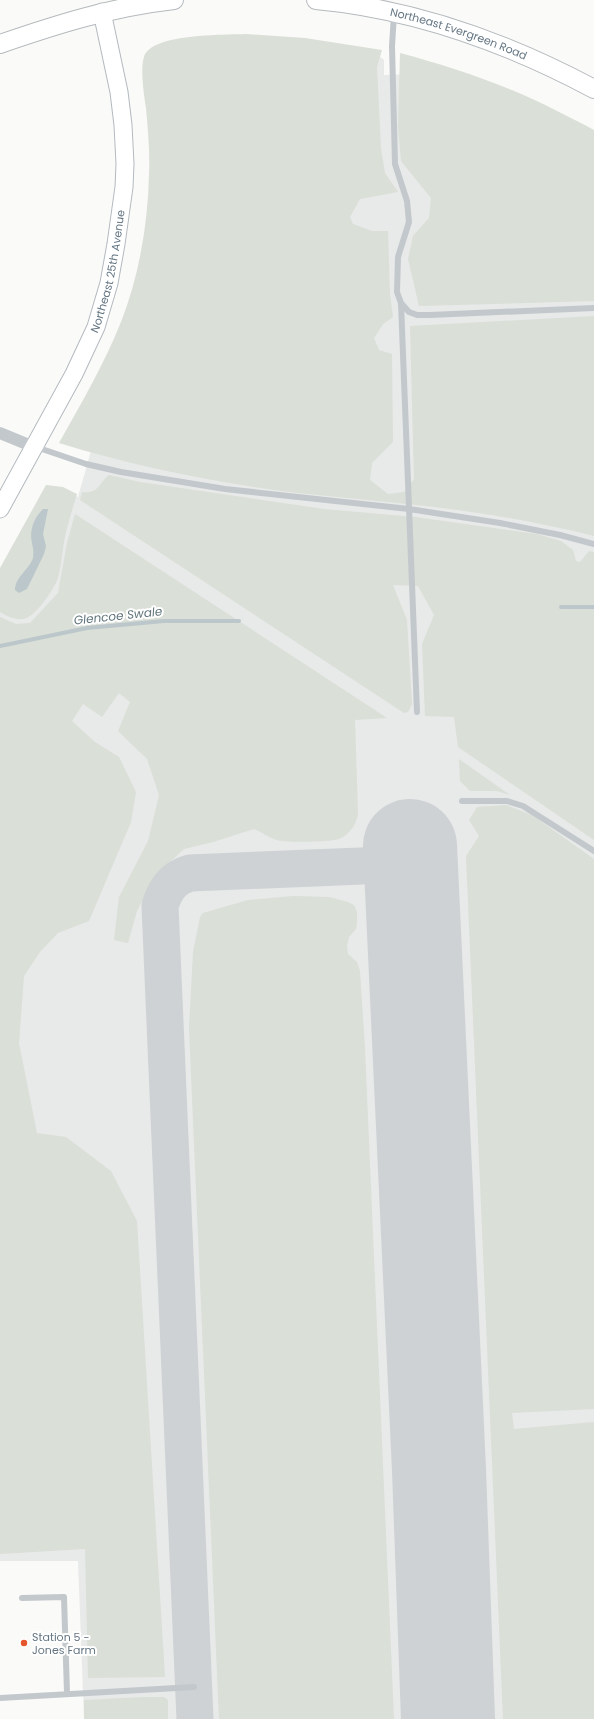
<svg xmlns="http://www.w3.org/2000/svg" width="594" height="1719" font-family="Poppins,sans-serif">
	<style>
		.built { fill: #e8e9e9 }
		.green { fill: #dadfd7 }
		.water { fill: #bbc7cb }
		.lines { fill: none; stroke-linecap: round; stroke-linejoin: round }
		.stream { stroke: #bbc7cb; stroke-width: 4 }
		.taxiway { stroke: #ced2d4; stroke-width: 37 }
		.runway { stroke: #ced2d4; stroke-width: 94 }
		.secondary-casing { stroke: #b3babf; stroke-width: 19 }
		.primary-casing { stroke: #b5babe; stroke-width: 20 }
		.service { stroke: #c3c8cc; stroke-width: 6 }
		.minor { stroke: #c3c8cc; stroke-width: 12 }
		.secondary { stroke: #fff; stroke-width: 17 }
		.primary { stroke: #fff; stroke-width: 18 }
		.poi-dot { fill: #e4572e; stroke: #fff; stroke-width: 1.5 }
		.labels { text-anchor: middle; stroke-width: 4; stroke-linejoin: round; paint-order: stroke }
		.street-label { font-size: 11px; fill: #657683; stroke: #fff }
		.poi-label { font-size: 11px; fill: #657683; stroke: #fff; text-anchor: start }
		.water-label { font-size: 12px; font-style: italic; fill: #60757c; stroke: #fff }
	</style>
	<rect width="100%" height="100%" fill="#fafaf8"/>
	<path class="built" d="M379 56 384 60V75L414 74 594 140V1719H84L78 1561H0V573L62 490 78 497 96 433Z"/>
	<path class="green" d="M246 34 305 38 382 50 377 67 381 149 385 173 398 192 360 199 350 217 353 224 372 231H388L390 294 393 317 383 324 374 338 379 350 392 354 393 442 372 463 370 480 388 494 404 492 414 479 410 326 594 316V536C533 521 469 510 407 504 371 500 334 497 298 493 218 483 136 467 59 443 81 404 104 364 121 322 139 276 148 224 149 174 150 153 148 130 146 108 144 96 140 68 144 57 151 33 225 35 246 34Z
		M400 53C456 68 509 86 561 113 572 119 584 124 594 130V301L419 306 408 259 413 236 429 218 431 198 401 161 398 127Z
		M109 475 140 482 324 509 415 517 537 534 561 541 573 550 576 561 580 562 589 551 594 552V840L458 747 454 717 425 716 422 644 434 615 418 586 393 585 407 620 412 704 408 712 404 713 80 500 82 492C99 494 98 484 109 475Z
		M46 485 63 487 77 494C72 510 67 526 64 542 62 554 61 566 58 578 54 589 35 618 23 619 14 620 7 616 0 612V568Z
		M75 514 387 718 355 720 358 813C357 824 350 834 339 839 331 842 285 843 277 840 269 838 262 832 254 829L213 842 184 849 154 877 137 911 128 943 114 940 119 897 148 841 159 795 147 759 118 731 130 702 119 693 102 717 83 704 72 721 95 742 119 757 136 792 131 822 89 921 58 933 40 952 24 976 19 1043 37 1133 66 1137 111 1171 137 1221 165 1677 88 1678 85 1549 0 1554V617L16 624 30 623 58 593 67 543Z
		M459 759 510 795 497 791H470L460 781Z
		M506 805 532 815 594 859V1409L512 1413 514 1429 594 1422V1719H503L466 856 479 836 469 820 477 807Z
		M293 896 329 897 348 902 354 905 357 912V923L356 929 349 937 347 946 348 954 357 962 360 971 365 1049 394 1719H219L189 1028 193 952 200 917 203 913 248 900Z
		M144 1697H164L168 1700V1719H84V1700Z"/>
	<path class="water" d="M43 509H48L43 534 46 546 44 554 27 589 19 593 15 590C15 577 29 570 33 558 34 552 33 548 32 543 29 530 34 518 43 509Z"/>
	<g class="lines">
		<path class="stream" d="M561 607H594
			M0 646 87 628 164 621H239"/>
		<path class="taxiway" d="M195 1719 160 906C165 889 173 878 190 873L410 864"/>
		<path class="runway" d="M410 846 439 1470 448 1719"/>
		<defs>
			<g id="secondary">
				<path id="s1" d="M0 509 74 374 96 327 109 283 116 244 124 187 125 164 123 125 119 92 102 12"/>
			</g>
			<g id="primary">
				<path id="s2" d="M316 0C414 9 508 43 594 89"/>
				<path d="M0 44C58 24 112 7 174 0"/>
			</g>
		</defs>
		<use href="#secondary" class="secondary-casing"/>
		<use href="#primary" class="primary-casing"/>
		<path class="service" d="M394 14 392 46 395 164 407 201 409 222 398 257 397 292 401 303 409 312 417 315H430L594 308
			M401 303 417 712
			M36 447 86 464 121 472 225 489 409 509 500 523 560 535 594 544
			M462 801H507L523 806 594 851
			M22 1598 64 1597 67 1693
			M0 1698 194 1687"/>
		<path class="minor" d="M0 433 34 447"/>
		<use href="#secondary" class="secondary"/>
		<use href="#primary" class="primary"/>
	</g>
	<circle class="poi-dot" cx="24" cy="1643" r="4"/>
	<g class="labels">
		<g class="street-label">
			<text dy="4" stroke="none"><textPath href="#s2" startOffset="147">Northeast Evergreen Road</textPath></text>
			<text dy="4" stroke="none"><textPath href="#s1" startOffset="263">Northeast 25th Avenue</textPath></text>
		</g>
		<g class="poi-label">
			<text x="32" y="1641">Station 5 -<tspan x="32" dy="13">Jones Farm</tspan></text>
		</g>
		<g class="water-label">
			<text transform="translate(118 616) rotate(-6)" y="4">Glencoe Swale</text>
		</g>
	</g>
</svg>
